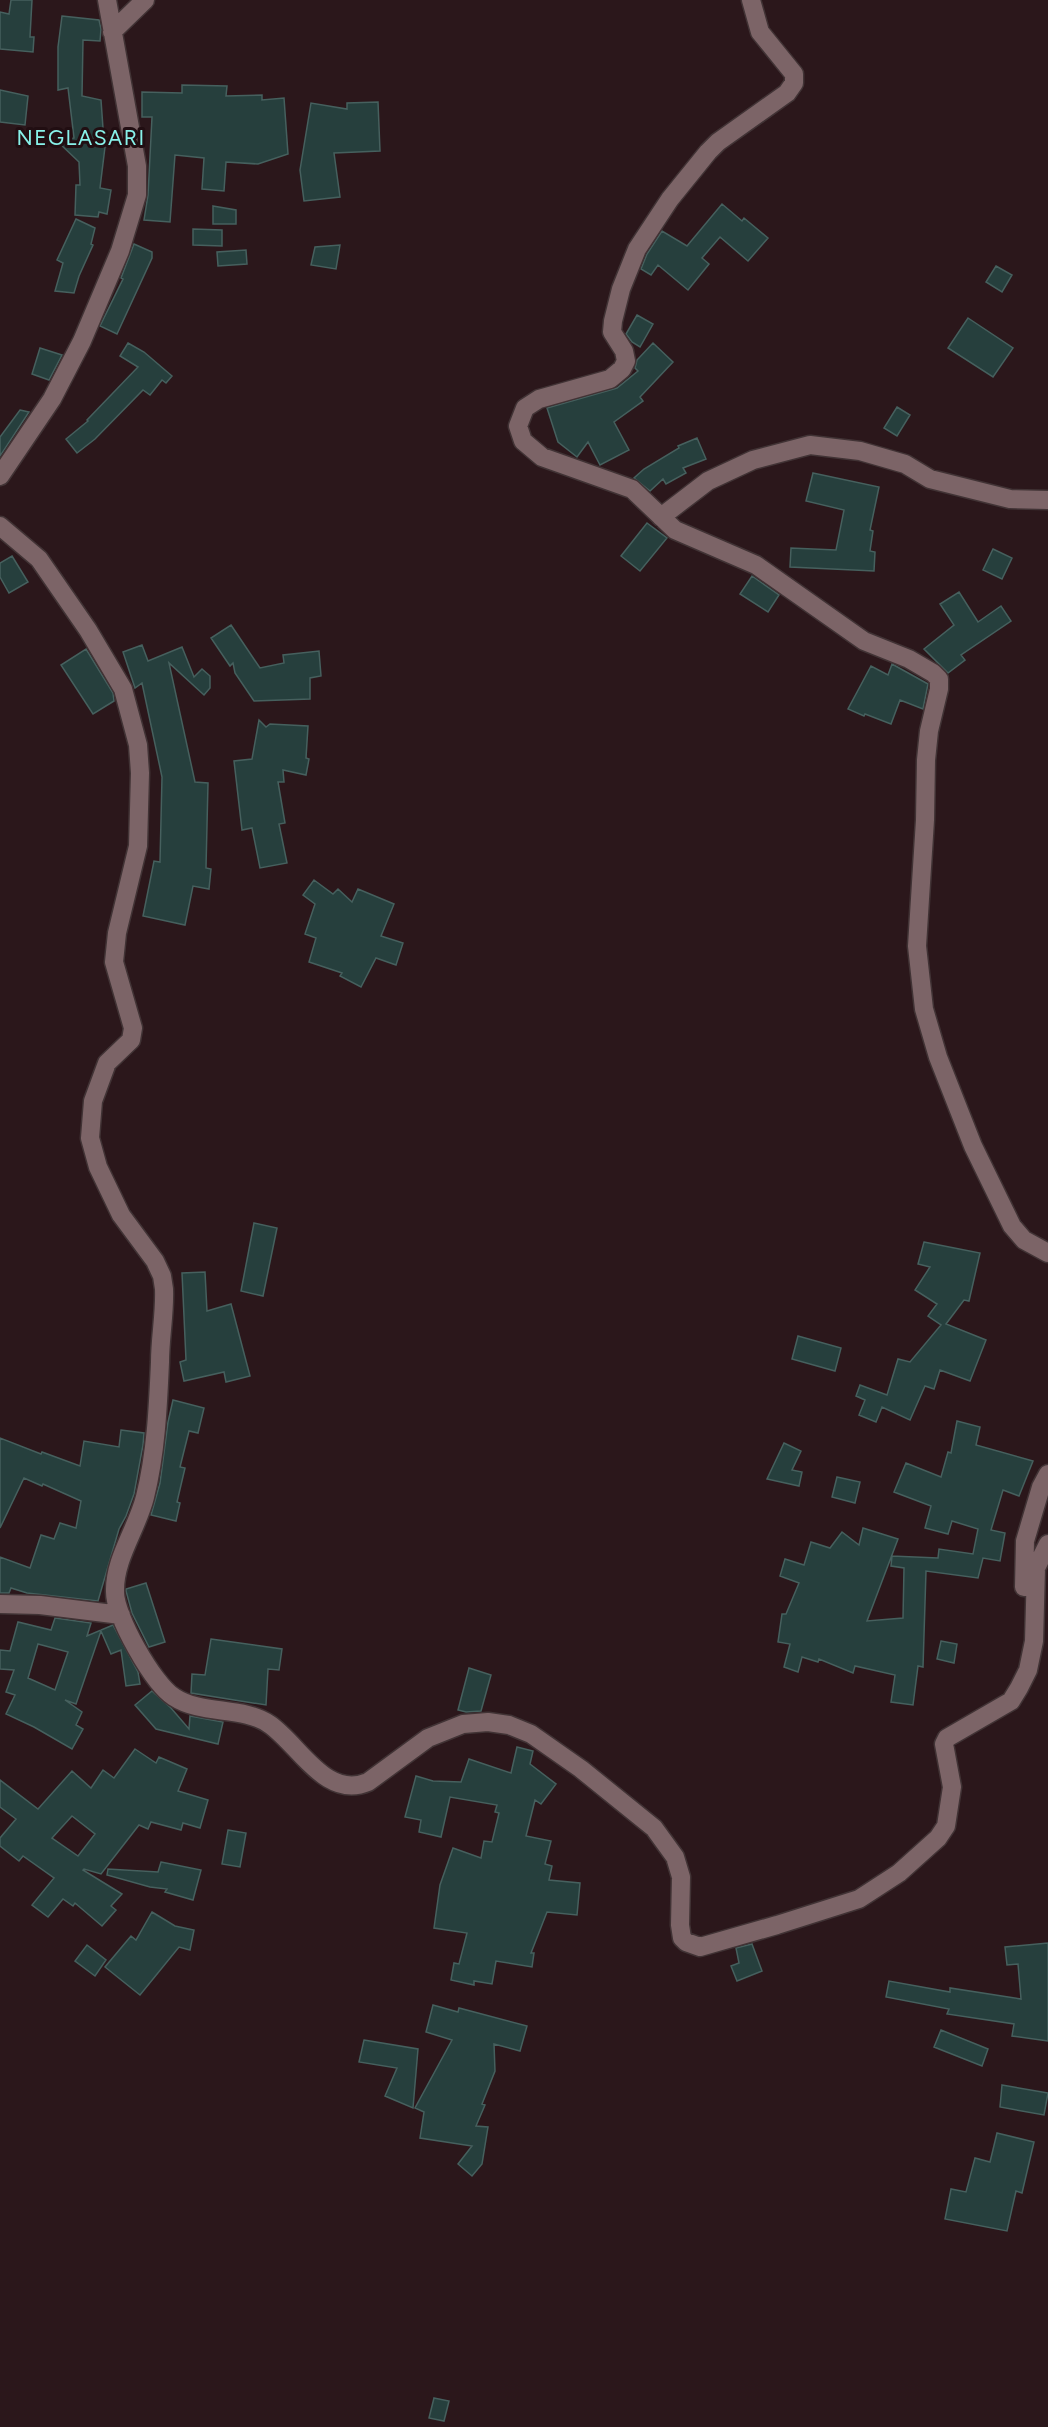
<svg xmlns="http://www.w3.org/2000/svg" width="1048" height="2427" font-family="Figtree,sans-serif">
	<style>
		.building { fill: #263f3d; stroke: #46605e; stroke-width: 1.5; fill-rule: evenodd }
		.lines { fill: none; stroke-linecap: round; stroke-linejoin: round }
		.minor-casing { stroke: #413335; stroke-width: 21 }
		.minor { stroke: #7c6467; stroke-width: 18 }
		.labels { text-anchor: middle; stroke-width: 6; stroke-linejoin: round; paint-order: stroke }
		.quarter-label { font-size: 21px; letter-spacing: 1.5px; fill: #88f2ea; stroke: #210e12 }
	</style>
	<rect width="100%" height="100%" fill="#2b171b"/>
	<path class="building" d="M11 0H32L30 37H34L33 52 0 49V12L9 14Z
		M62 16 99 20 101 29 100 41 83 40 82 96 101 100 103 128 109 146 105 147 100 188 111 190 107 214 99 212 98 217 75 215 76 185H80L79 162 58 142 74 138 68 88 58 90V47Z
		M182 85 227 86 226 96 262 95V100L284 98 288 154 258 164 226 162 224 191 202 189 204 158 175 155 170 222 144 220 148 195 152 117H142V92L182 93Z
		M0 90 28 96 25 125 0 122Z
		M378 102 380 151 334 153 340 197 304 201 300 170 311 103 347 109V103Z
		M722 204 742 221 744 218 768 238 748 261 720 237 702 258 709 264 688 290 658 265 651 275 641 269 647 254 662 231 687 246Z
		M213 206 236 210V224H213Z
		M76 219 95 228 91 244 93 245 79 276 74 293 55 291 63 263 57 260Z
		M193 229 222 230V246L193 245Z
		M134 244 152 252V258L117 334 100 326 123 279 121 278Z
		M340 245 336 269 311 265 315 247Z
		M246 250 247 264 218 266 217 252Z
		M996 266 1012 275 1002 292 986 282Z
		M637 315 653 324 640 347 632 342 626 334Z
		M968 318 1013 348 993 377 948 348Z
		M128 343 144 352 172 376 166 383 162 380 150 395 143 390 95 439 77 453 66 439 88 421 87 420 138 367 120 356Z
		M653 343 673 362 640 397 643 401 614 422 629 450 600 465 588 442 577 457 558 442 547 408 617 388 638 371 635 368 637 360Z
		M40 348 62 355 49 380 32 374Z
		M897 407 910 415 897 436 884 428Z
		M20 410 29 412 0 456V437Z
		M697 438 706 459 683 468 686 473 666 484 663 479 650 491 634 478 644 469 679 448 678 446Z
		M813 473 879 487 870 530 873 531 870 551 875 552 874 571 790 567 791 548 836 550 844 510 806 501Z
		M647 523 667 538 640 571 621 556Z
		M993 549 1012 558 1002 579 983 570Z
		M12 556 28 582 9 593 0 577V563Z
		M752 576 779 595 768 612 740 594Z
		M959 592 978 622 1001 606 1011 621 961 655 965 660 948 673 924 649 954 625 940 604Z
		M231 625 260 668 284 663 283 655 319 651 321 676 310 678V699L254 701 235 673 233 663 230 666 211 638Z
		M142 645 148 661 182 647 194 677 202 669 210 676V688L204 695 169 663 195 782 208 783 206 868 211 869 209 889 193 886 185 925 143 916 154 861 160 862 162 777 142 683 135 688 123 652Z
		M86 649 113 693 114 701 93 714 61 665Z
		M892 664 928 684 923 709 900 700 891 724 865 714 864 716 848 709 871 666 888 675Z
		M259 720 266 727 270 724 308 726 306 758 309 759 306 775 283 770 284 782H278L285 823 279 824 287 863 260 868 252 828 242 830 234 761 252 759Z
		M314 880 333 894 338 889 352 902 358 889 394 904 381 936 403 943 396 965 376 958 361 987 340 976 342 973 309 962 316 938 305 934 315 904 303 895Z
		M254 1223 277 1228 263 1296 241 1291Z
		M924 1242 980 1253 969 1301 964 1300 946 1324 986 1340 970 1381 940 1370 934 1389 925 1386 910 1420 882 1407 876 1422 859 1415 865 1400 856 1396 860 1385 887 1395 898 1359 910 1362 941 1325 928 1316 937 1304 915 1290 930 1267 918 1264Z
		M205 1272 207 1311 231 1304 250 1376 226 1382 224 1372 184 1381 180 1362 186 1360 182 1273Z
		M798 1336 841 1348 835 1371 792 1359Z
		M173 1400 204 1408 198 1433 189 1431 180 1467 185 1468 177 1502 180 1503 176 1521 151 1515 160 1483 168 1422Z
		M957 1421 980 1427 976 1445 1033 1461 1019 1496 1003 1490 991 1530 1005 1533 1000 1561 983 1558 978 1578 926 1571 923 1667 918 1666 913 1705 891 1702 895 1675 855 1666 853 1673 819 1659 818 1662 802 1657 798 1672 784 1667 790 1644 778 1642 782 1614H786L799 1583 780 1576 785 1559 804 1565 811 1542 830 1548 842 1532 859 1545 863 1528 898 1539 867 1621 903 1618 904 1568 891 1566 892 1556 938 1558 939 1549 973 1554 978 1529 952 1521 948 1534 925 1528 931 1506 894 1492 906 1463 941 1477 948 1452 951 1453Z
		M121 1430 144 1433 143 1445 134 1494 126 1516 119 1529 98 1601 27 1593 11 1588 9 1593H0V1557L30 1568 41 1535 54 1539 60 1523 76 1528 81 1501 43 1484 42 1486 24 1478 0 1528V1438L41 1454 42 1452 80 1466 84 1441 119 1447Z
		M784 1443 801 1451 792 1470 802 1472 799 1486 767 1479Z
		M837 1477 860 1482 855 1503 832 1497Z
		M146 1583 165 1642 149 1647 132 1613 126 1591V1589Z
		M55 1618 91 1623 87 1636 113 1625 138 1672 140 1684 126 1686 121 1650 111 1654 101 1631 76 1704 65 1700 82 1712 76 1725 83 1729 72 1749 34 1727 6 1714 15 1695 6 1692 14 1670 0 1669V1650L10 1651 18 1622 51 1630ZM38 1644 68 1652 55 1690 28 1678Z
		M211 1639 282 1649 279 1670 268 1669 266 1705 191 1693 192 1674 205 1675Z
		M941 1641 957 1644 954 1663 937 1659Z
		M469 1668 491 1675 481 1711 466 1712 458 1710Z
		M152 1691 171 1708 189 1729 190 1716 223 1722 218 1744 156 1729 135 1705Z
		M517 1747 533 1751 530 1764 556 1784 541 1804 535 1800 526 1836 551 1841 545 1864 552 1866 549 1880 580 1883 577 1915 547 1912 531 1953H534L532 1967 496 1961 492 1984 474 1981V1985L451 1980 454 1963 459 1964 467 1933 434 1928 440 1885 453 1848 481 1858 484 1841 492 1842 499 1813 495 1812 497 1805 450 1797 441 1837 419 1832 421 1820 405 1817 416 1776 433 1781 461 1782 469 1759 511 1773Z
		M135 1749 156 1763 159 1757 187 1769 178 1791 208 1800 200 1828 183 1823 181 1830 151 1822 148 1829 139 1825 101 1874 84 1869 83 1870 122 1894 111 1906 116 1910 102 1926 75 1903 73 1906 63 1899 48 1917 32 1905 54 1878 23 1856 19 1861 0 1846V1838L16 1819 0 1807V1780L38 1809 72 1771 91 1788 103 1770 114 1778ZM72 1816 95 1834 78 1856 52 1838Z
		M228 1830 246 1833 240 1867 222 1864Z
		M161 1862 201 1870 193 1900 165 1892 167 1889 150 1887 107 1875 108 1869 158 1872Z
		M152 1912 175 1926 194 1930 190 1950 179 1947 140 1995 105 1967 131 1936 136 1940Z
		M1048 1943V2041L1012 2036 1014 2024 947 2014 949 2009 886 1997 889 1981 950 1992V1988L1021 1999 1018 1964 1007 1965 1005 1947Z
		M752 1944 762 1971 737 1981 731 1966 739 1963 736 1948Z
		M87 1945 106 1960 95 1976 75 1961Z
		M433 2005 458 2012 459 2008 527 2026 520 2051 494 2044 495 2071 482 2104 485 2105 476 2126 488 2127 482 2164 472 2176 458 2164 472 2146 420 2138 424 2112 415 2108 452 2040 426 2032Z
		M941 2030 988 2049 982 2066 934 2047Z
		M364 2040 418 2049 413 2108 385 2096 397 2068 359 2062Z
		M1002 2085 1048 2093 1044 2115 1000 2107Z
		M997 2133 1034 2142 1022 2193 1016 2191 1007 2231 945 2219 951 2189 966 2192 975 2158 990 2162Z
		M434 2398 449 2401 444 2421 429 2418Z"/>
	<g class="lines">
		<defs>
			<path id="minor" d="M751 0 760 32 794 74V83L787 93 718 142 708 152 670 199 637 249 621 289 613 321 612 332 624 351 626 361 622 369 610 379 539 399 525 408 518 426 523 441 542 457 632 489 675 530 756 565 864 641 909 659 933 673 939 679V689L929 731 926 760 925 820 917 946 924 1009 938 1057 973 1146 1012 1226 1024 1240 1048 1253
				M112 32 145 0
				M0 476 52 399 82 341 120 251 137 195V166L107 0
				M661 517 708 481 753 460 810 445 860 451 905 464 930 479 1010 499 1048 500
				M0 526 39 559 88 630 123 689 138 745 140 773 138 846 117 933 114 962 133 1028 131 1040 107 1063 93 1101 90 1138 98 1167 121 1215 155 1261 162 1276 164 1289C165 1314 160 1337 160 1362 158 1407 156 1453 145 1497 137 1529 114 1559 115 1592 115 1616 153 1684 174 1697 201 1715 243 1706 269 1724 299 1744 325 1800 368 1782L428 1738 463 1724 488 1722 509 1725 531 1734 581 1769 654 1828 675 1857 681 1877 680 1925 682 1938 686 1942 700 1947 777 1925 859 1899 899 1873 938 1838 946 1826 952 1787 944 1744 947 1738 1011 1701 1019 1688 1028 1670 1034 1641 1036 1568 1048 1544
				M1024 1587 1025 1541 1041 1487 1048 1474
				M0 1604 40 1605 121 1615"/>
		</defs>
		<use href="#minor" class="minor-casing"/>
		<use href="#minor" class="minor"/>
	</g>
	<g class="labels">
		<g class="quarter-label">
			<text x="81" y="145">NEGLASARI</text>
		</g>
	</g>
</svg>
